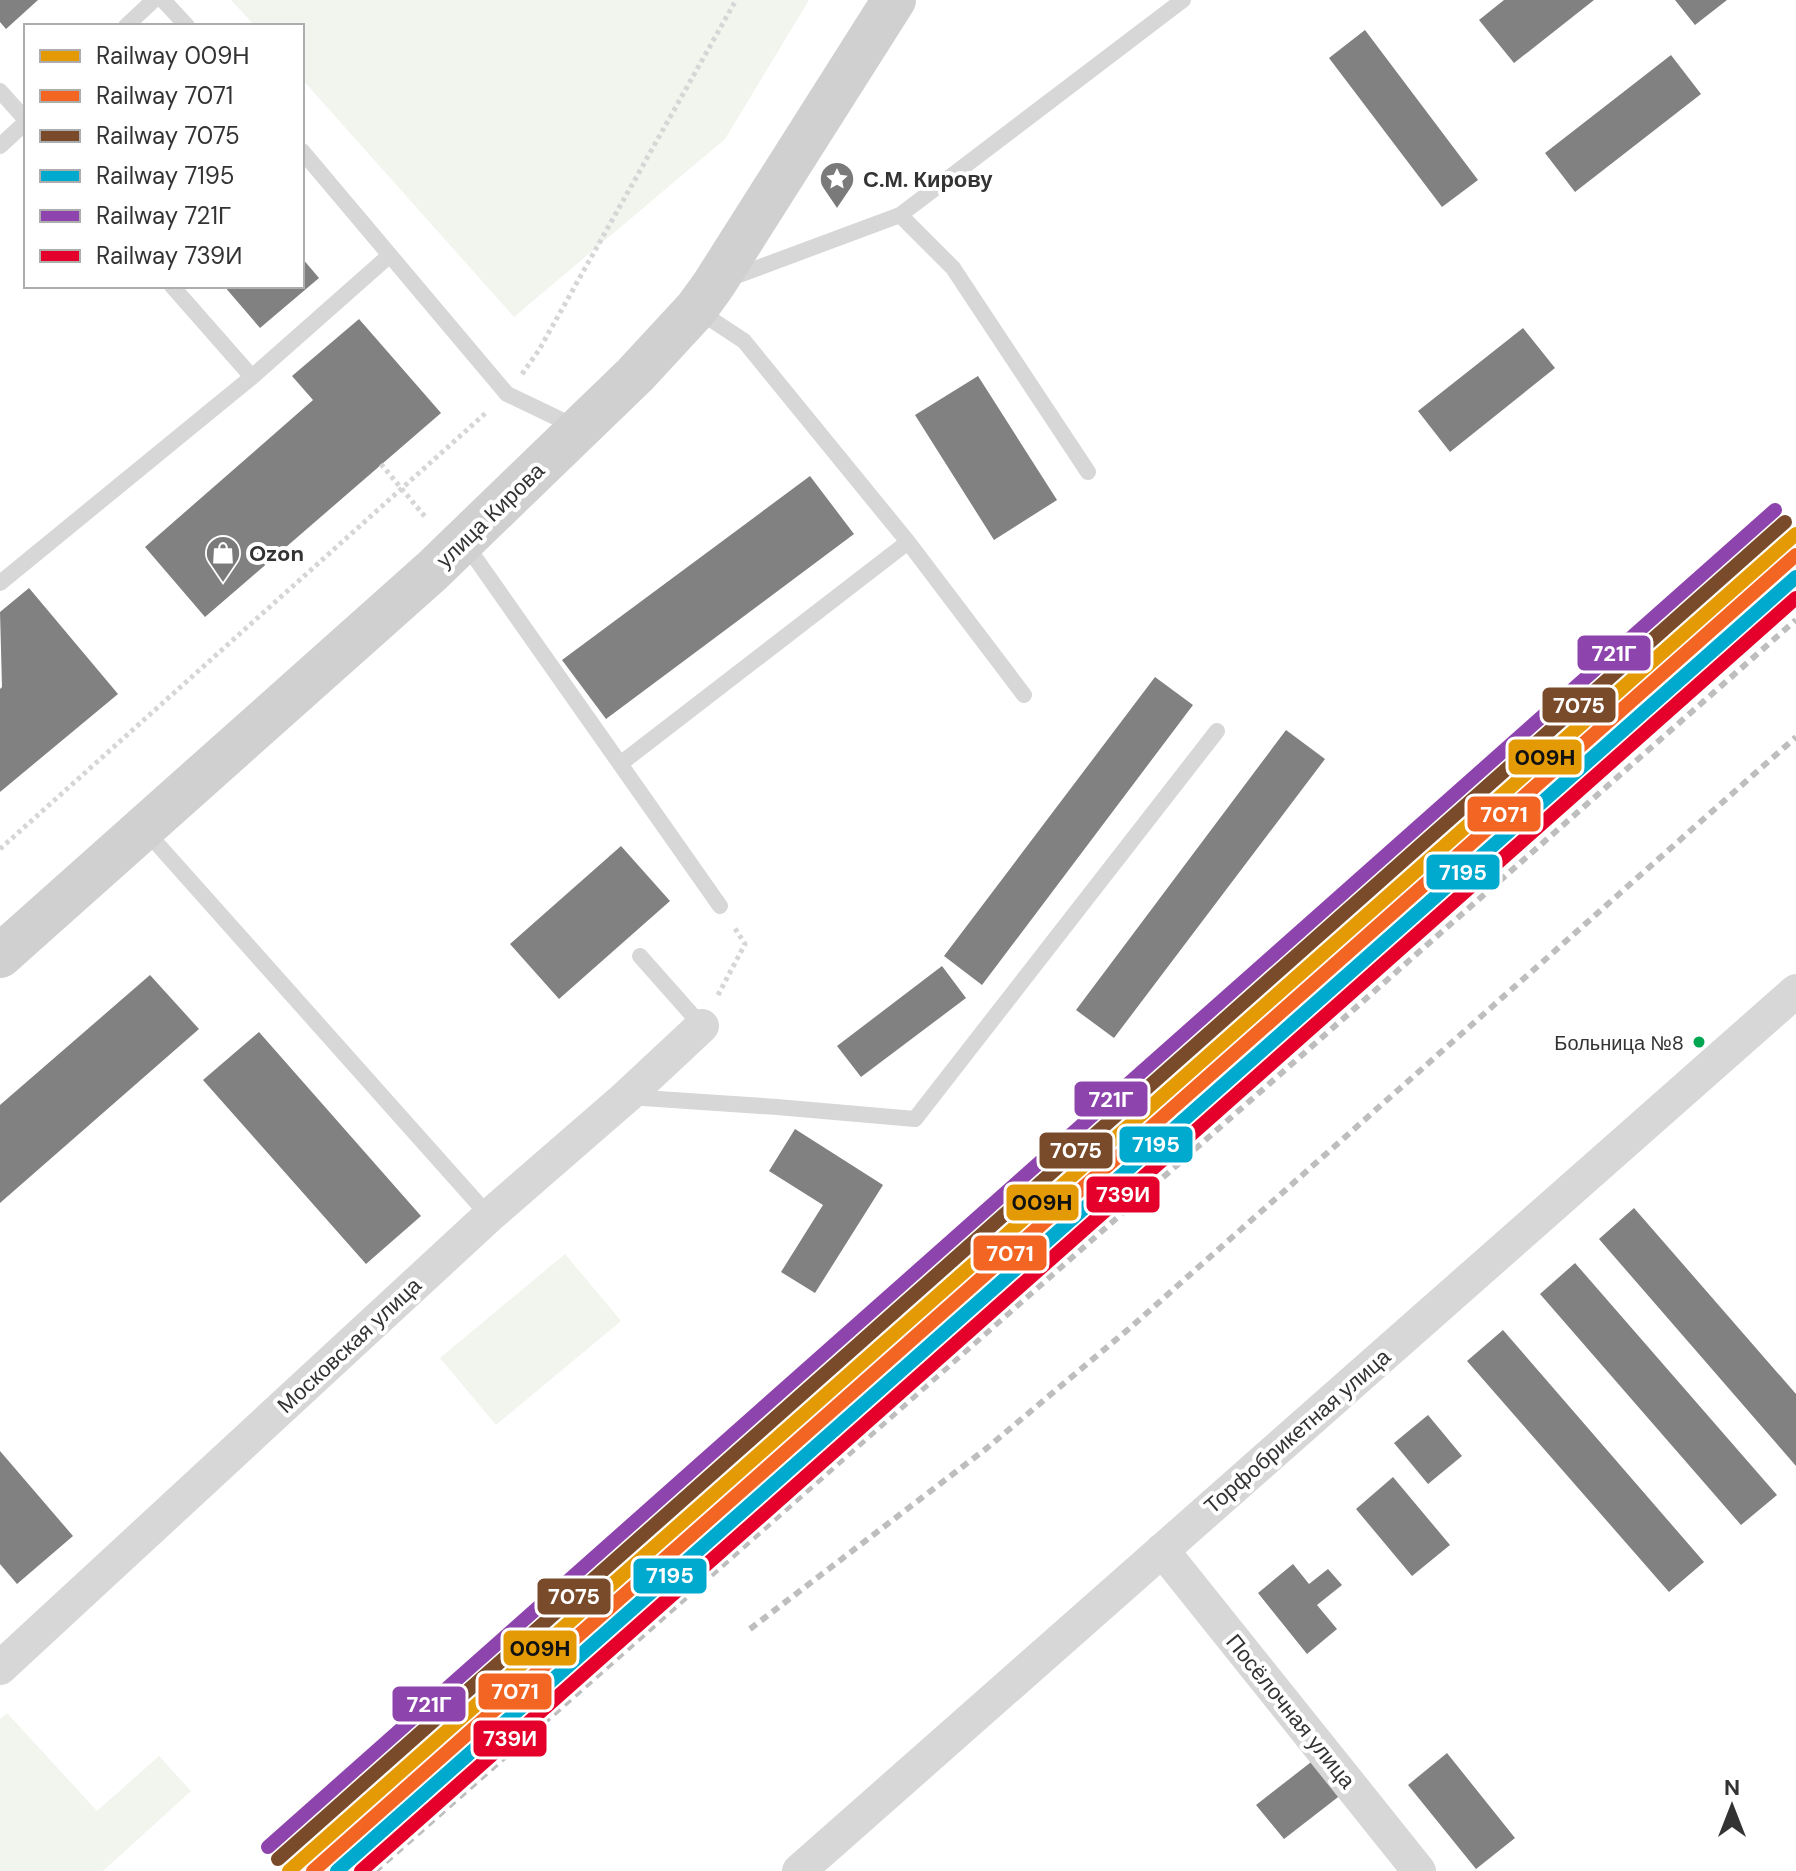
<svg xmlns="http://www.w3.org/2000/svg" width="1796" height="1871" font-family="'DM Sans',sans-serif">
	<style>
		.green { fill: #f1f5ed }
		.building { fill: #818181 }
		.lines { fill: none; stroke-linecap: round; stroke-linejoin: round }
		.path { stroke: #d6d6d6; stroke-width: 5; stroke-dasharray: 4 4; stroke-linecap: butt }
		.lane { stroke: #d7d7d7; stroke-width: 16 }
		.street { stroke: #d7d7d7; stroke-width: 34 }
		.secondary { stroke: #d0d0d0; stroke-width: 44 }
		.rail { stroke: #bebebe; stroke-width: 6; stroke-dasharray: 8 6; stroke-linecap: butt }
		.rail-1-casing { stroke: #fff; stroke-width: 20 }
		.rail-2-casing { stroke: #fff; stroke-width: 20 }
		.rail-3-casing { stroke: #fff; stroke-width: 20 }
		.rail-4-casing { stroke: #fff; stroke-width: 20 }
		.rail-5-casing { stroke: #fff; stroke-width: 20 }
		.rail-6-casing { stroke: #fff; stroke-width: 20 }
		.rail-1 { stroke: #e39a05; stroke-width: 14 }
		.rail-2 { stroke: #f26522; stroke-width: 14 }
		.rail-3 { stroke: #7a4b2a; stroke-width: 14 }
		.rail-4 { stroke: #00a9ce; stroke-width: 14 }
		.rail-5 { stroke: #8e44ad; stroke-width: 14 }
		.rail-6 { stroke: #e4002b; stroke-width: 14 }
		.bus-dot { fill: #00a651; stroke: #fff; stroke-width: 3 }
		.labels { text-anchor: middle; stroke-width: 8; stroke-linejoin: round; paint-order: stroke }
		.bus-label { font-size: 20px; fill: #333; stroke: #fff; text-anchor: end }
		.poi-label { font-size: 22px; font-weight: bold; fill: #333; stroke: #fff; text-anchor: start }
		.street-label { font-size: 22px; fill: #333; stroke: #fff }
		.line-badge { stroke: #fff; stroke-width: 3 }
		.badge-label { font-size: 22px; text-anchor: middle; font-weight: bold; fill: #fff }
		.pale-badge-label { font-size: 22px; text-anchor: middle; font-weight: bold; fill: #111 }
	</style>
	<rect width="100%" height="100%" fill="#fff"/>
	<path class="green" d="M231 0H809L725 139 514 317 302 79V26H255Z
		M565 1254 621 1321 496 1425 440 1358Z
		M7 1713 97 1811 159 1756 191 1791 103 1871H0V1719Z"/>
	<path class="building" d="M0 0H38L6 29 0 22Z
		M1504 0H1594L1514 63 1479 20Z
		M1675 0H1727L1695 25Z
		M1365 30 1478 180 1442 207 1329 58Z
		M1671 55 1701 94 1575 192 1545 153Z
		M302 258 319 278 260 328 224 286H302Z
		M359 319 441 413 205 617 145 547 313 400 292 376Z
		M1523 328 1555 368 1450 452 1418 411Z
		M978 376 1057 500 994 540 915 415Z
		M810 476 854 534 606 719 562 660Z
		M29 588 118 694 0 792V689L2 687 0 612Z
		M1155 677 1193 705 982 985 944 956Z
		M1286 730 1325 759 1114 1038 1076 1010Z
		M621 846 670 901 559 999 510 944Z
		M942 966 966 998 861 1077 837 1046Z
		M150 975 199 1029 0 1203V1105Z
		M259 1032 421 1216 366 1264 203 1080Z
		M795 1129 883 1185 815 1293 781 1272 823 1205 769 1171Z
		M1634 1208 1796 1394V1466L1599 1239Z
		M1575 1263 1777 1495 1741 1525 1540 1294Z
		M1503 1330 1704 1562 1669 1592 1467 1361Z
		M1428 1415 1462 1456 1428 1484 1394 1443Z
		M0 1451 73 1536 17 1584 0 1564Z
		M1393 1477 1450 1545 1412 1576 1356 1509Z
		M1293 1564 1309 1584 1328 1569 1342 1585 1317 1605 1337 1629 1307 1654 1258 1593Z
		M1447 1753 1515 1838 1476 1869 1408 1785Z
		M1315 1759 1342 1794 1284 1839 1256 1805Z"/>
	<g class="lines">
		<path class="path" d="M522 374 539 350 736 0
			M381 464 427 519
			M0 849 488 411
			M718 995 745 944 734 927"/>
		<path class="lane" d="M163 0 187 26
			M126 26 154 0
			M0 91 26 120
			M0 146 26 122
			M302 151 507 394 576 427
			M900 215 953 268 1088 472
			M728 279 900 215 1183 0
			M172 286 252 377 390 255
			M697 310 744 341 908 542 1024 695
			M464 542 720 906
			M0 583 252 377
			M620 764 908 542
			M144 829 489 1216
			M640 956 702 1026
			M628 1097 777 1107 915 1119 1217 731"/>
		<path class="street" d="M1162 1550 1419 1871
			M0 1668 489 1216 626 1097 702 1026
			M799 1871 1796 991"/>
		<path class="secondary" d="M0 956 432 571 635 375 696 309 714 284 894 0"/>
		<path class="rail" d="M750 1629 987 1448 1131 1327 1796 737
			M375 1871 1796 620"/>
		<defs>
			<path id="rail-1" d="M289 1871 1796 534"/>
			<path id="rail-2" d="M313 1871 1796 555"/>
			<path id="rail-3" d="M278 1859 1785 522"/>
			<path id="rail-4" d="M337 1871 1796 577"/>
			<path id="rail-5" d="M268 1847 1775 510"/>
			<path id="rail-6" d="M361 1871 1796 598"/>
		</defs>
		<use href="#rail-1" class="rail-1-casing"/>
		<use href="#rail-2" class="rail-2-casing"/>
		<use href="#rail-3" class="rail-3-casing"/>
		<use href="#rail-4" class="rail-4-casing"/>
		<use href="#rail-5" class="rail-5-casing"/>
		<use href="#rail-6" class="rail-6-casing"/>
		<use href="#rail-1" class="rail-1"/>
		<use href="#rail-2" class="rail-2"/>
		<use href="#rail-3" class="rail-3"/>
		<use href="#rail-4" class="rail-4"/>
		<use href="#rail-5" class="rail-5"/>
		<use href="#rail-6" class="rail-6"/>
	</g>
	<defs>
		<symbol id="sight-pin" viewBox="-11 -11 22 30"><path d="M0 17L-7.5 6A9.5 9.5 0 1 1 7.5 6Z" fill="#7a7a7a" stroke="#fff"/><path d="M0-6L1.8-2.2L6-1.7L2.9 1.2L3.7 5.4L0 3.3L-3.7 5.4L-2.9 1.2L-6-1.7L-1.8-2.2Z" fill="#fff"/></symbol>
		<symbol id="shop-pin" viewBox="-11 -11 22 30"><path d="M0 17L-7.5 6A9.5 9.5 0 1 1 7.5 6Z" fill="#7a7a7a" stroke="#fff"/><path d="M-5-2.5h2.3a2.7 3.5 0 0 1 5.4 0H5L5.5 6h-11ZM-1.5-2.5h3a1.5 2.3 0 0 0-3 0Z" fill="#fff"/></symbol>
	</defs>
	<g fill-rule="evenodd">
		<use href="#sight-pin" x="817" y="159" width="40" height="54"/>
		<use href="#shop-pin" x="203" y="533" width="40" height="54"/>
	</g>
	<circle class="bus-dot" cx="1699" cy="1042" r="7"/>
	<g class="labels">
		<g class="bus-label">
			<text x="1684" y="1050">Больница №8</text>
		</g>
		<g class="poi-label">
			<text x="863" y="187">С.М. Кирову</text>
			<text x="249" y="561">Ozon</text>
		</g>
		<g class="street-label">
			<text transform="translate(490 515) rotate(-44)" y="8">улица Кирова</text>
			<text transform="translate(349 1345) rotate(-43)" y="8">Московская улица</text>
			<text transform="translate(1297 1431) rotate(-41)" y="8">Торфобрикетная улица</text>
			<text transform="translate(1291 1711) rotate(51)" y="8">Посёлочная улица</text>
		</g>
	</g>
	<g class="line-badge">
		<rect x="1576" y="634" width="76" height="38" rx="8" fill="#8e44ad"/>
		<rect x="1541" y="686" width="76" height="38" rx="8" fill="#7a4b2a"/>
		<rect x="1507" y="738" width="76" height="38" rx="8" fill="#e39a05"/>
		<rect x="1466" y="795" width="76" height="38" rx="8" fill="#f26522"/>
		<rect x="1425" y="853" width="76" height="38" rx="8" fill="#00a9ce"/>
		<rect x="1073" y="1080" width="76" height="38" rx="8" fill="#8e44ad"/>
		<rect x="1118" y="1125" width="76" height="39" rx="8" fill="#00a9ce"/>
		<rect x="1038" y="1131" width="76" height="39" rx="8" fill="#7a4b2a"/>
		<rect x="1085" y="1175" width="76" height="39" rx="8" fill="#e4002b"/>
		<rect x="1005" y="1183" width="75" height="39" rx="8" fill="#e39a05"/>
		<rect x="972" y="1234" width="76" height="38" rx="8" fill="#f26522"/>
		<rect x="632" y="1557" width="76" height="38" rx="8" fill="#00a9ce"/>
		<rect x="536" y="1577" width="76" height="39" rx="8" fill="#7a4b2a"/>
		<rect x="502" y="1629" width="76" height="38" rx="8" fill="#e39a05"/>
		<rect x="477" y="1672" width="76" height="39" rx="8" fill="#f26522"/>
		<rect x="391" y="1685" width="76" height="38" rx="8" fill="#8e44ad"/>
		<rect x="472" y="1719" width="76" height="39" rx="8" fill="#e4002b"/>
	</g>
	<g class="badge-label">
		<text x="1614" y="661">721Г</text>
		<text x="1579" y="713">7075</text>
		<text x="1504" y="822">7071</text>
		<text x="1463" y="880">7195</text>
		<text x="1111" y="1107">721Г</text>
		<text x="1156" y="1152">7195</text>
		<text x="1076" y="1158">7075</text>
		<text x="1123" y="1202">739И</text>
		<text x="1010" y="1261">7071</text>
		<text x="670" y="1583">7195</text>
		<text x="574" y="1604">7075</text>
		<text x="515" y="1699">7071</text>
		<text x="429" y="1712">721Г</text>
		<text x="510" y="1746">739И</text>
	</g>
	<g class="pale-badge-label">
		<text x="1545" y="765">009Н</text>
		<text x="1042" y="1210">009Н</text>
		<text x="540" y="1656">009Н</text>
	</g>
	<rect x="24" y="24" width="280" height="264" fill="#ffffff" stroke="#adadad" stroke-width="2"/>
	<rect x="40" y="50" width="40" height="12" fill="#e39a05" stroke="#adadad" stroke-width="2"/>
	<text x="96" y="64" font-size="24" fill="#333333">Railway 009Н</text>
	<rect x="40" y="90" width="40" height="12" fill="#f26522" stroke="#adadad" stroke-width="2"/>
	<text x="96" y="104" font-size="24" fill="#333333">Railway 7071</text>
	<rect x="40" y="130" width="40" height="12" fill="#7a4b2a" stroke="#adadad" stroke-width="2"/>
	<text x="96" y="144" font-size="24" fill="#333333">Railway 7075</text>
	<rect x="40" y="170" width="40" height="12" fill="#00a9ce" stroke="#adadad" stroke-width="2"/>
	<text x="96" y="184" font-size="24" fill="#333333">Railway 7195</text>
	<rect x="40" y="210" width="40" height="12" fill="#8e44ad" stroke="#adadad" stroke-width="2"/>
	<text x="96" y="224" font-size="24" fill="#333333">Railway 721Г</text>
	<rect x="40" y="250" width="40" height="12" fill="#e4002b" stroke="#adadad" stroke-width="2"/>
	<text x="96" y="264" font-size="24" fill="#333333">Railway 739И</text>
	<g transform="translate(1732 1807)" stroke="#ffffff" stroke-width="6" paint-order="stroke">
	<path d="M0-6L14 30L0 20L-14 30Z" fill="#333333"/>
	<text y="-12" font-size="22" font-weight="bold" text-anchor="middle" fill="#333333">N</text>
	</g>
</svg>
